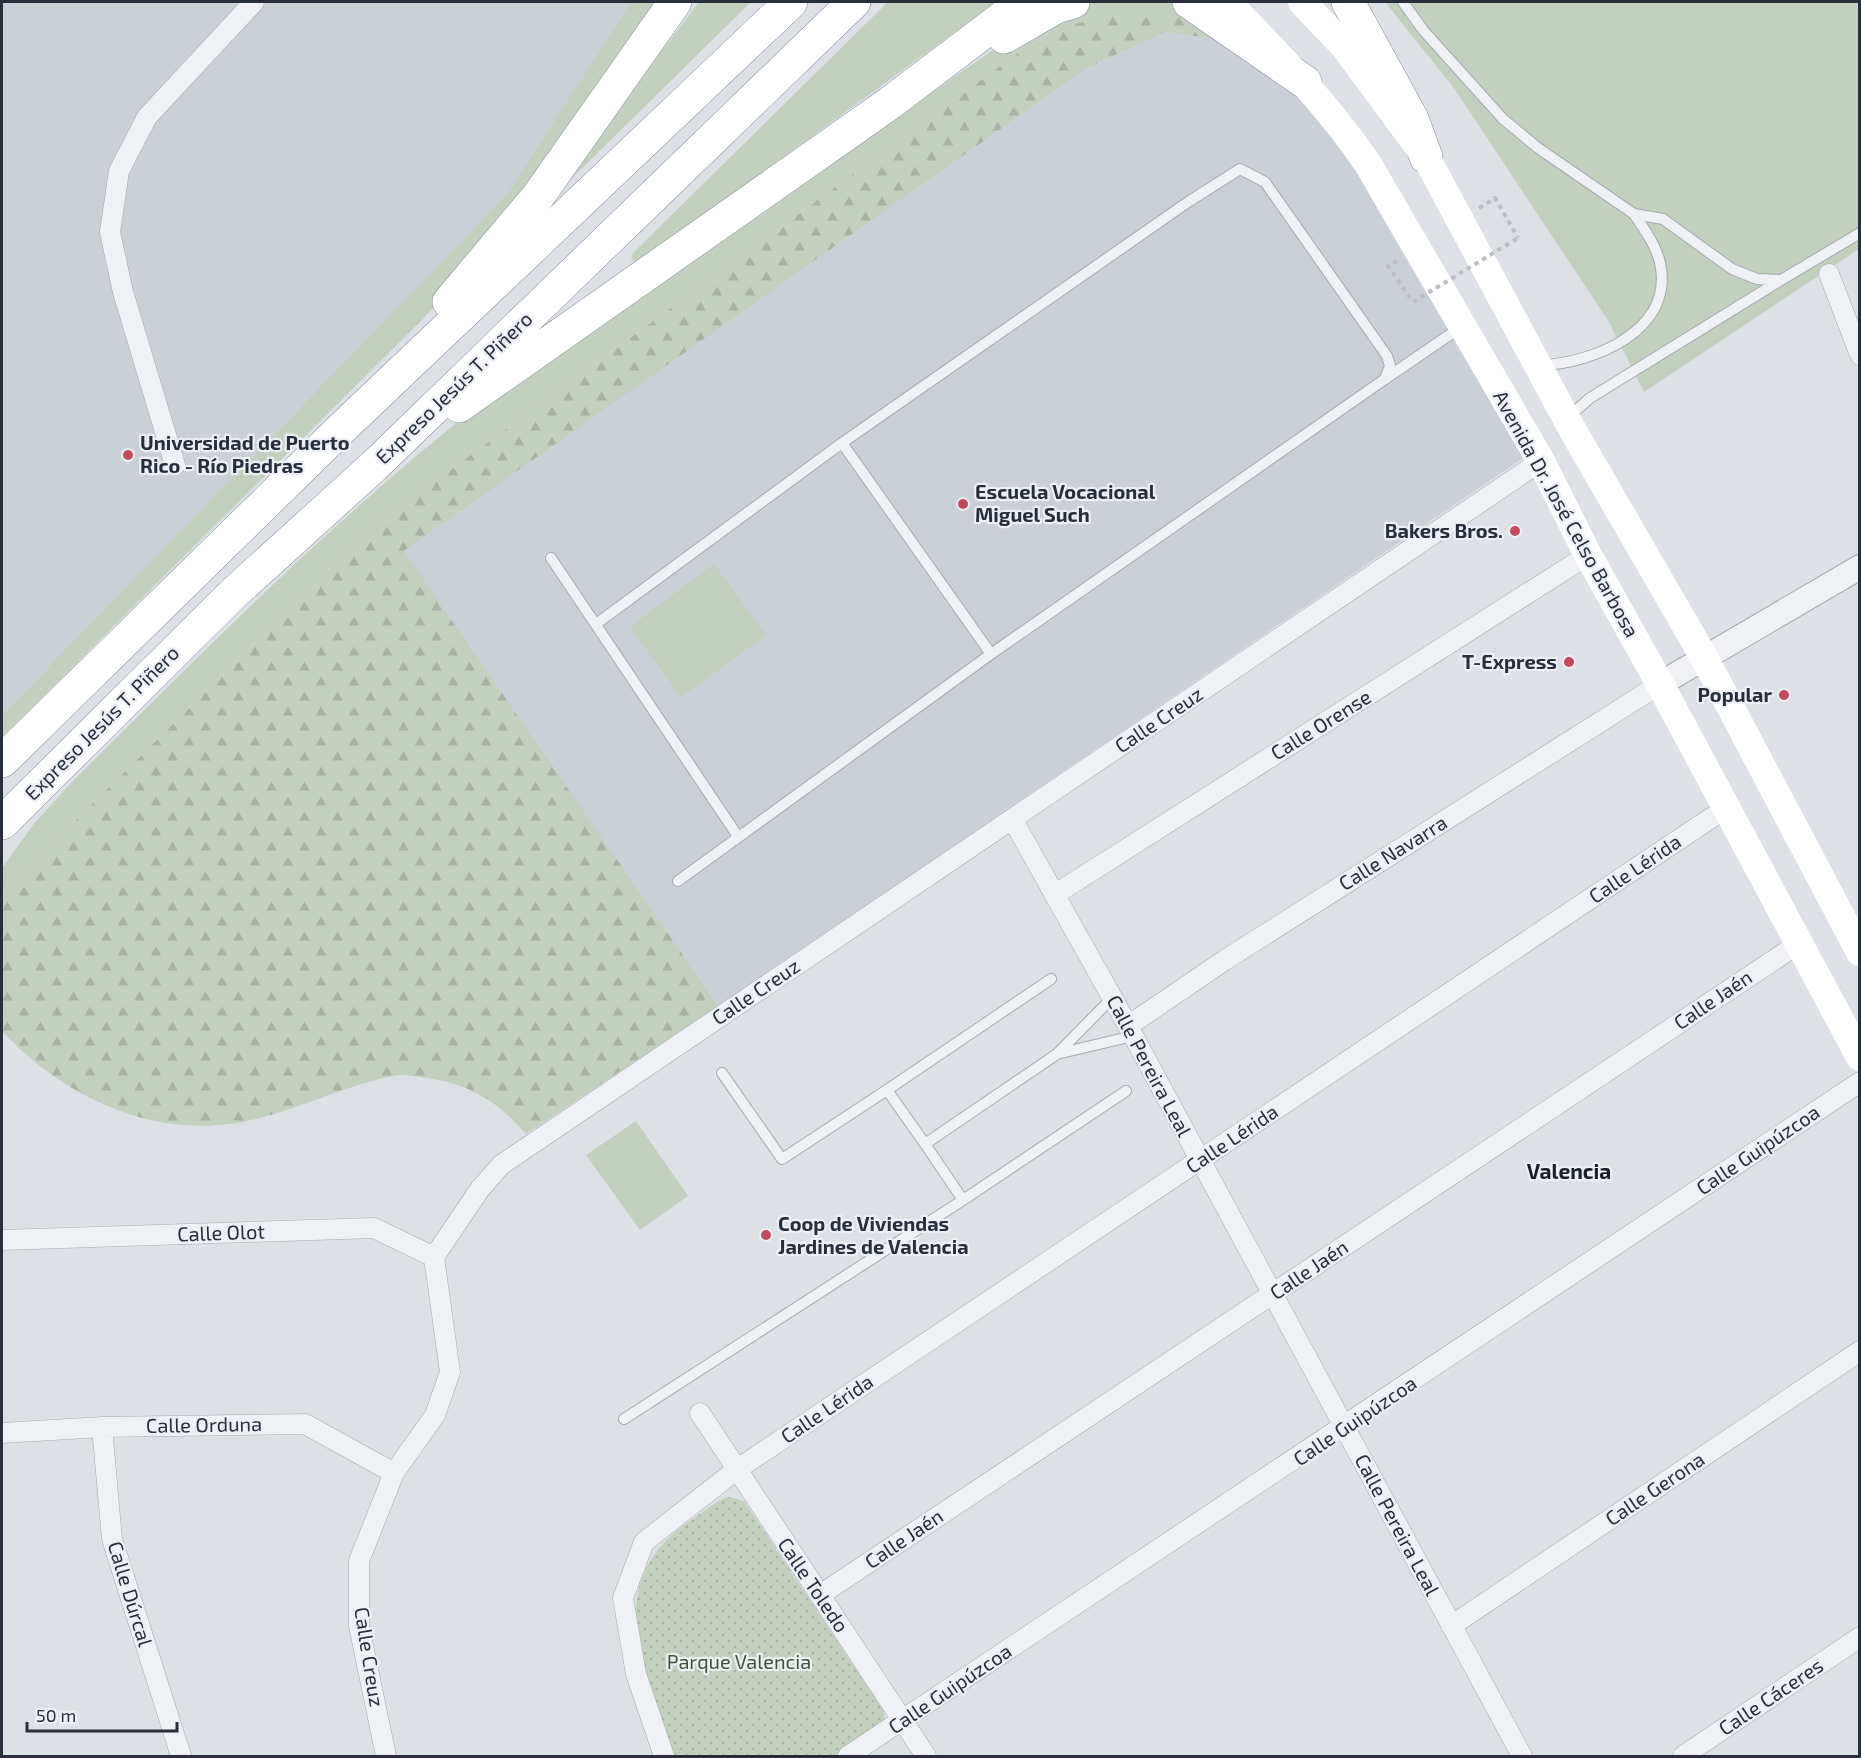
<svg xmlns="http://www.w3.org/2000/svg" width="1861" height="1758" font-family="'Exo 2',sans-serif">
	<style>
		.built { fill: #cbd0d7 }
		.grass { fill: #c3cfbf }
		.forest { fill: url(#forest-firs) }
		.park { fill: url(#park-dots) }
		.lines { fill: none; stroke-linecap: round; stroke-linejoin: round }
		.service-casing { stroke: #a3a8af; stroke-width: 12 }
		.minor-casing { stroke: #a3a8af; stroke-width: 21 }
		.tertiary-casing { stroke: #a3a8af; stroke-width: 26 }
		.motorway-casing { stroke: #868e9b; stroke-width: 34 }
		.path { stroke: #bbbfc4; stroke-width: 4; stroke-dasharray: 4.5 4.5; stroke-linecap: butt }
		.service { stroke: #eff1f4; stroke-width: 10 }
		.minor { stroke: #eff1f4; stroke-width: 20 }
		.tertiary { stroke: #eff1f4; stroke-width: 24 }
		.secondary { stroke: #fff; stroke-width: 28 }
		.motorway { stroke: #fff; stroke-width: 33 }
		.path-bridge { stroke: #bbbfc4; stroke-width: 4; stroke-dasharray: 4.5 4.5; stroke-linecap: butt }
		.poi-dot { fill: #c24a5f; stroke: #eceff3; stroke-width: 2 }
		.labels { text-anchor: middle; stroke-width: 4.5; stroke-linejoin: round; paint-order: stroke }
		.street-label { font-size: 20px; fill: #282f3b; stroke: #eceff3 }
		.poi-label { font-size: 20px; font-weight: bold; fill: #282f3b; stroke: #eceff3; text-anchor: start }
		.park-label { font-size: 20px; fill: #3d5536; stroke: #eceff3 }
		.neighbourhood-label { font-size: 21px; font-weight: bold; fill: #1a202b; stroke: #eceff3 }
	</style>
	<defs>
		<pattern id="forest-firs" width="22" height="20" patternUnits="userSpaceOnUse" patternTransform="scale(1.5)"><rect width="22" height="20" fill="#c3cfbf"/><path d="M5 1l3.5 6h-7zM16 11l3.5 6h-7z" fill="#a8b2a5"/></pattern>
		<pattern id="park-dots" width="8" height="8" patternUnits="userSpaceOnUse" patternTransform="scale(1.5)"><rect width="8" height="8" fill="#c3cfbf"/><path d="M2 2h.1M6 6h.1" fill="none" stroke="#a8b2a5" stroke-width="1.8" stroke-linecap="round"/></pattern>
	</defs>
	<rect width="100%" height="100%" fill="#dde1e6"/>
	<path class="built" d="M2 2H631L507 196 2 715Z
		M1165 32 1222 40 1291 88 1348 157 1402 252 1526 456 718 1006 403 551 1087 68Z"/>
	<path class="grass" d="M631 2H659L520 209 423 319 2 737V715L507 195Z
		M699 2H751L569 181 567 175Z
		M888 2H996L640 262H635L631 258 633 253Z
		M1086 2H1177L1192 22 1062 28 1022 50 373 527 2 893V868L33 825 69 785C201 653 333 520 480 404L996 48Z
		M1385 2H1859V249L1644 392 1609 322 1454 88Z
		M714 564 766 635 681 697 630 627Z
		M636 1121 688 1196 640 1230 586 1155Z"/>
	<path class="forest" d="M1154 10 1192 22 1222 40 1165 32 1087 68 404 551 718 1006 526 1134C497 1101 470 1084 426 1078 417 1077 407 1074 399 1075 345 1084 296 1112 242 1122 151 1139 62 1096 2 1031V893L373 527 1022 50 1062 28 1107 15Z"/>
	<path class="park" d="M729 1497 744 1501 883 1710 885 1720 844 1756H674C644 1675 598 1582 690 1521 702 1513 715 1501 729 1497Z"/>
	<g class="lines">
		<defs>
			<path id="service" d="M1403 2 1423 30 1503 119 1538 148 1634 214 1663 219 1732 269 1757 279 1781 280 1860 233
				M1542 365C1594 363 1675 330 1660 263 1656 245 1644 229 1634 214
				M1385 379 1461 327
				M1573 420 1574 412 1590 398 1781 280
				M842 443 991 654
				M551 558 737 835
				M596 624 842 443 1188 202 1240 169 1265 182 1387 356 1390 366 1385 379 991 654 678 881
				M1051 979 887 1090 925 1144 1057 1054
				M1112 998 1057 1054 1133 1036
				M722 1073 782 1159 887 1090
				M925 1144 963 1200 1126 1091
				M624 1419 963 1200"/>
			<path id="minor" d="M1829 274 1860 355
				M175 465 123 292 110 232 119 171 147 117 254 2
				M1013 820 1128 1026 1522 1756
				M1054 895 1588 555
				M1128 1026 1225 960 1660 684
				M2 1240 374 1228 434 1257
				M700 1413 926 1756
				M102 1427 112 1539 181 1756
				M2 1433 102 1427 305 1424 394 1473
				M820 1595 1798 944
				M1451 1626 1860 1351
				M386 1756 359 1626V1561L394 1473 435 1415 450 1372 434 1257 480 1189 501 1165 1541 461
				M664 1756 636 1674 623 1598 644 1542 736 1470 1726 808
				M848 1756 1860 1082
				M1683 1756 1860 1637"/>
			<path id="tertiary" d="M1660 684 1860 567"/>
			<path id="motorway" d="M1189 2 1305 82
				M1348 2 1412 119 1426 157
				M1004 37 1056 7 1073 2
				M449 302 539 195 675 2
				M459 406 890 103 1023 2
				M2 761 342 428 791 2
				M2 823 236 591 374 466 854 2"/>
		</defs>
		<use href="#service" class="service-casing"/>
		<use href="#minor" class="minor-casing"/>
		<use href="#tertiary" class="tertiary-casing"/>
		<use href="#motorway" class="motorway-casing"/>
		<path class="path" d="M1479 208 1495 198 1518 238
			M1397 261 1388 266 1413 302"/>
		<use href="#service" class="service"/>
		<use href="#minor" class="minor"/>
		<use href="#tertiary" class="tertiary"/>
		<path class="secondary" d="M1227 2C1278 54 1327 104 1368 164L1541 461 1588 555 1660 684 1860 1057
			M1302 2 1344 46 1426 157 1572 429 1705 659 1860 952"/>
		<use href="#motorway" class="motorway"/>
		<path class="path-bridge" d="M1413 302 1518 238"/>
	</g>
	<g class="poi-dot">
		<circle cx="128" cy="455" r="6"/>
		<circle cx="963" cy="504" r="6"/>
		<circle cx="1515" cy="531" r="6"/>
		<circle cx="1569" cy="662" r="6"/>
		<circle cx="1784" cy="695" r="6"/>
		<circle cx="766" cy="1235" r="6"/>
	</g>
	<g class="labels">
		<g class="street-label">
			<text transform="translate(454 388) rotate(-44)" y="7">Expreso Jesús T. Piñero</text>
			<text transform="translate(1566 514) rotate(61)" y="7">Avenida Dr. José Celso Barbosa</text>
			<text transform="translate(1159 720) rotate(-34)" y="7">Calle Creuz</text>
			<text transform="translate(102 723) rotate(-45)" y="7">Expreso Jesús T. Piñero</text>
			<text transform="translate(1321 725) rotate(-32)" y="7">Calle Orense</text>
			<text transform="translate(1393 853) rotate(-32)" y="7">Calle Navarra</text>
			<text transform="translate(1635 869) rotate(-34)" y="7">Calle Lérida</text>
			<text transform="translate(756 992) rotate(-34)" y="7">Calle Creuz</text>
			<text transform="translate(1713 1000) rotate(-34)" y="7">Calle Jaén</text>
			<text transform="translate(1149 1066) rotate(62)" y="7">Calle Pereira Leal</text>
			<text transform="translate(1232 1139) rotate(-34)" y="7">Calle Lérida</text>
			<text transform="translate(1758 1150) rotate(-34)" y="7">Calle Guipúzcoa</text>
			<text transform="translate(221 1233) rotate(-2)" y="7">Calle Olot</text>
			<text transform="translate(1309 1270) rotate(-34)" y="7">Calle Jaén</text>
			<text transform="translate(827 1409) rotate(-34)" y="7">Calle Lérida</text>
			<text transform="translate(1355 1421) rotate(-34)" y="7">Calle Guipúzcoa</text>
			<text transform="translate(204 1425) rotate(-1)" y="7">Calle Orduna</text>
			<text transform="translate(1655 1489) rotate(-34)" y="7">Calle Gerona</text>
			<text transform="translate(1397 1525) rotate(62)" y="7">Calle Pereira Leal</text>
			<text transform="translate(904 1539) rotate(-34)" y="7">Calle Jaén</text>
			<text transform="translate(813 1585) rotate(56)" y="7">Calle Toledo</text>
			<text transform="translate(130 1594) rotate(73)" y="7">Calle Dúrcal</text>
			<text transform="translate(369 1657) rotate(81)" y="7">Calle Creuz</text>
			<text transform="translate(950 1689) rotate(-34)" y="7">Calle Guipúzcoa</text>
			<text transform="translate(1771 1697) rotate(-34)" y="7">Calle Cáceres</text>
		</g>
		<g class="poi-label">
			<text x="140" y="450">Universidad de Puerto<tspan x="140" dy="23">Rico - Río Piedras</tspan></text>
			<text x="975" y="499">Escuela Vocacional<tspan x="975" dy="23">Miguel Such</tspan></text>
			<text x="1503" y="538" text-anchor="end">Bakers Bros.</text>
			<text x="1557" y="669" text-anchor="end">T-Express</text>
			<text x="1772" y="702" text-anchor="end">Popular</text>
			<text x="778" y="1231">Coop de Viviendas<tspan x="778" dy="23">Jardines de Valencia</tspan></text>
		</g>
		<g class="park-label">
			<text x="739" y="1669">Parque Valencia</text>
		</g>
		<g class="neighbourhood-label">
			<text x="1569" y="1179">Valencia</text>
		</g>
	</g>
	<rect width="1861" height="1758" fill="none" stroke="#282f3b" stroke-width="6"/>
	<path d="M27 1722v9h150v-9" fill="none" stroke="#282f3b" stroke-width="3"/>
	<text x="36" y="1722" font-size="18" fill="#282f3b" stroke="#eceff3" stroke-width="4.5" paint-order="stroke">50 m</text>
</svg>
